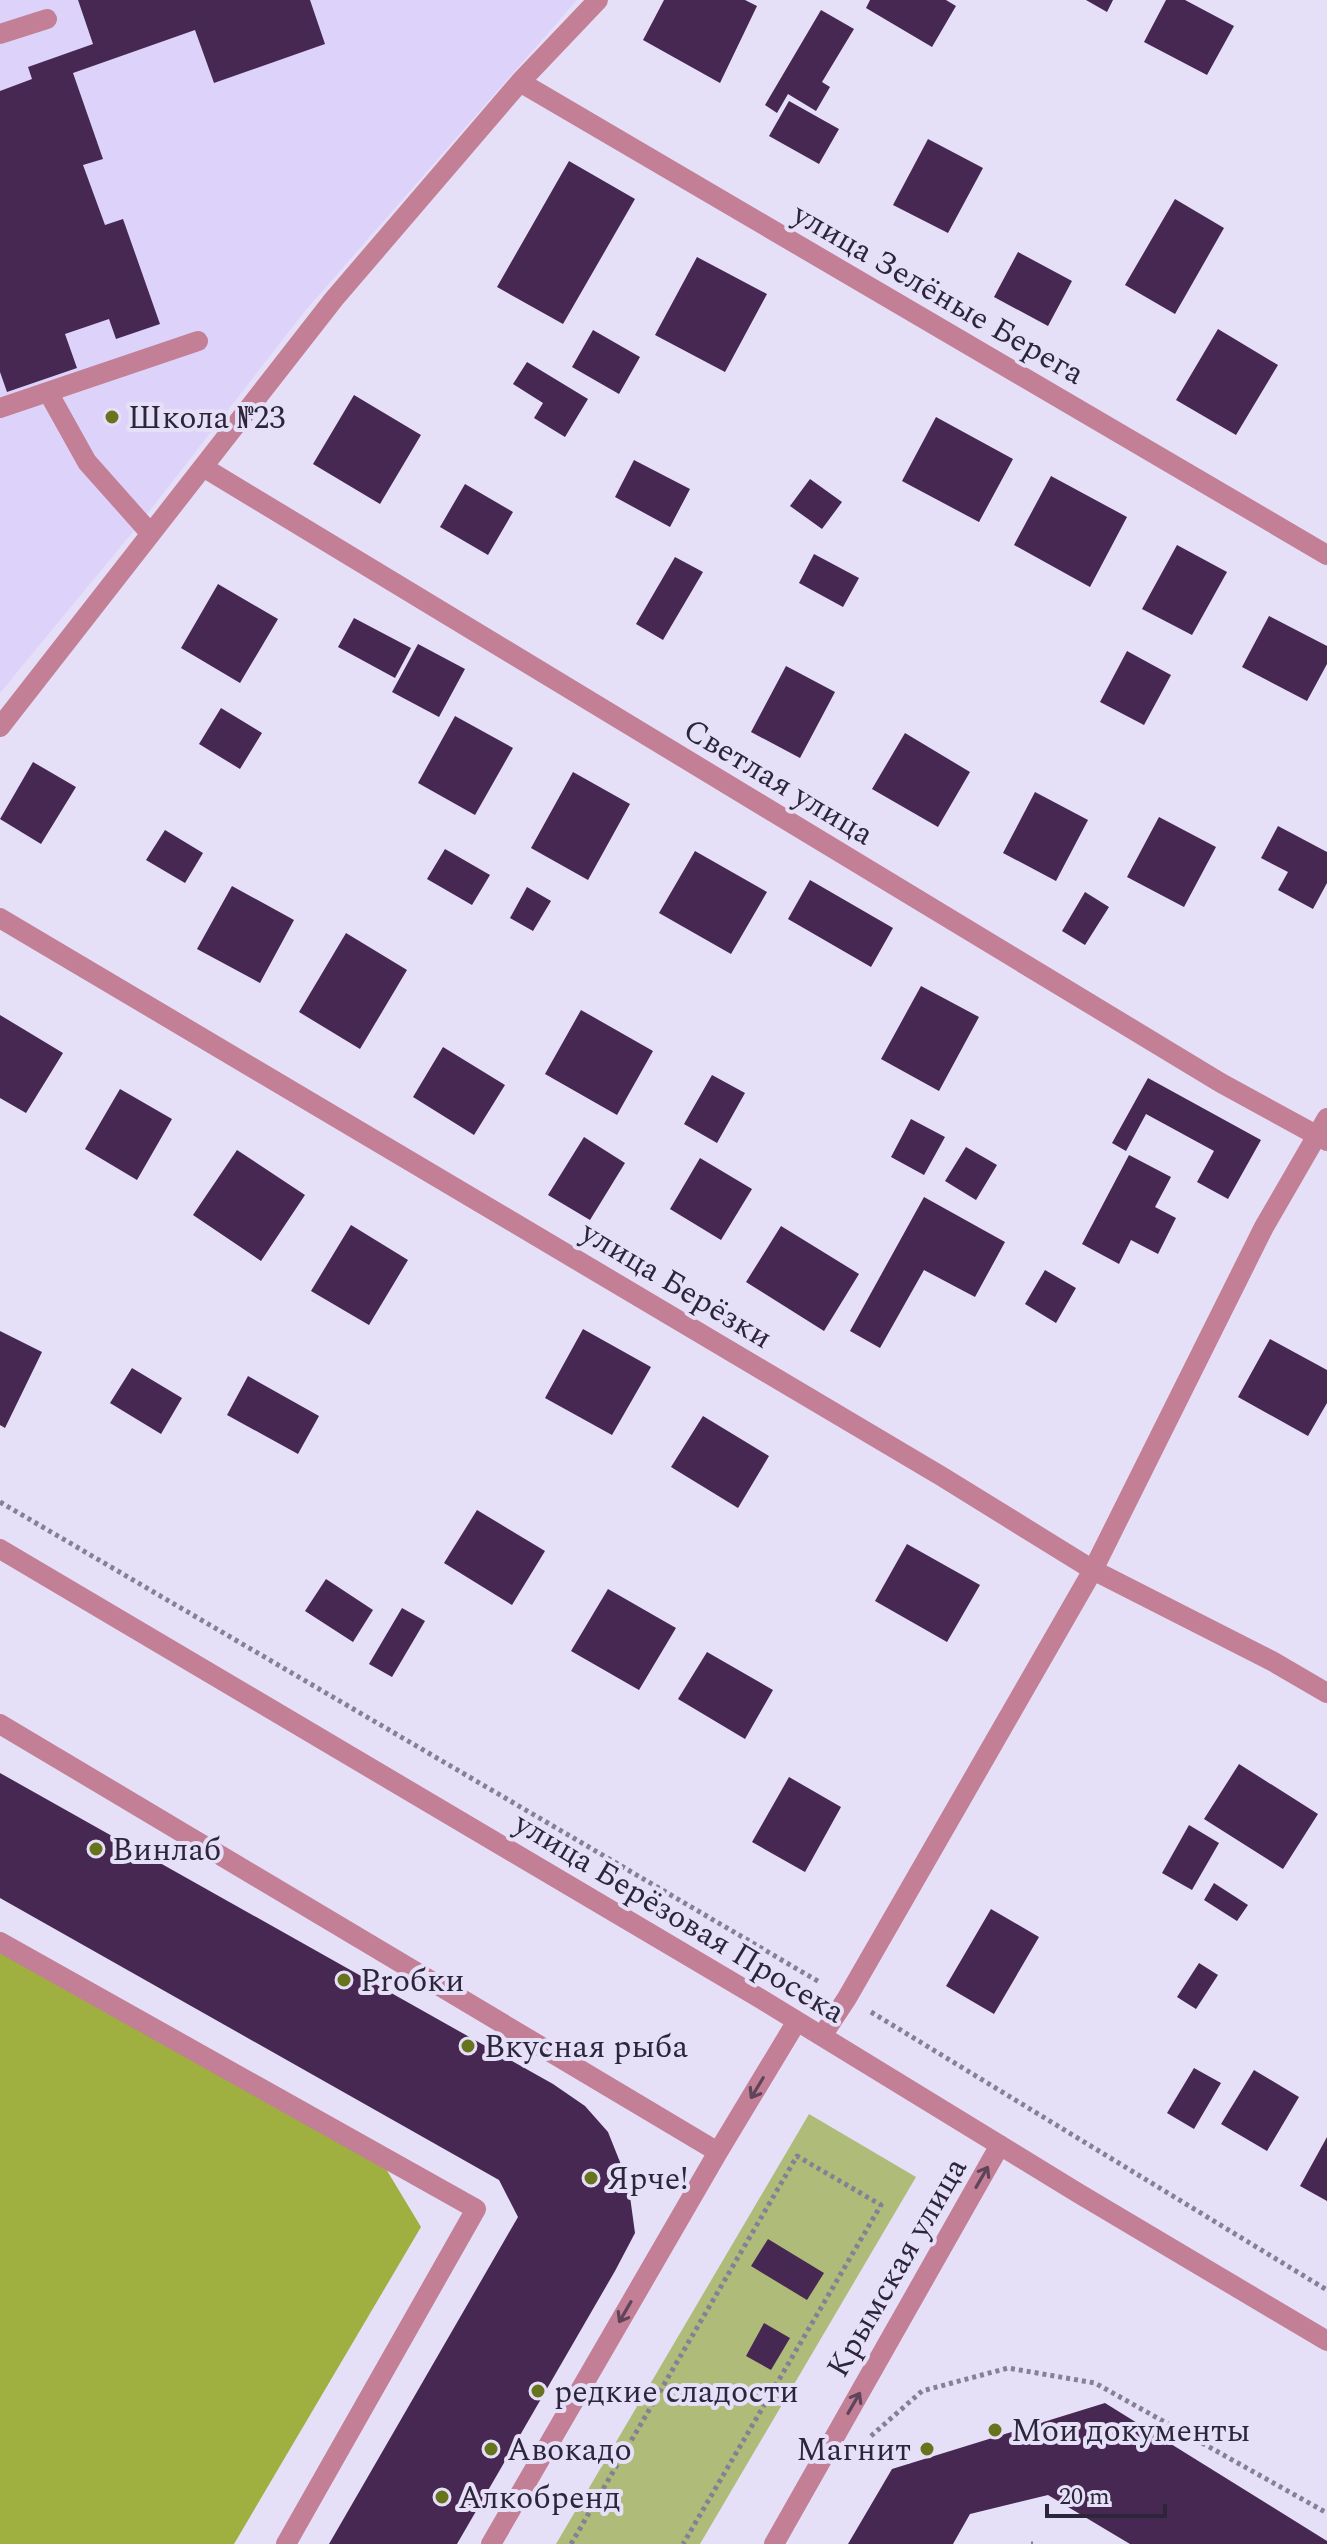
<svg xmlns="http://www.w3.org/2000/svg" width="1327" height="2544" font-family="Spectral,serif">
	<style>
		.built { fill: #ddd3fa }
		.green { fill: #afbb78 }
		.forest { fill: #9faf40 }
		.building { fill: #472852 }
		.lines { fill: none; stroke-linecap: round; stroke-linejoin: round }
		.path { stroke: #868096; stroke-width: 5; stroke-dasharray: 4 4; stroke-linecap: butt }
		.minor { stroke: #c27f96; stroke-width: 20 }
		.oneway { stroke: #60445b }
		.poi-dot { fill: #67731d; stroke: #e5e0f7; stroke-width: 3 }
		.labels { text-anchor: middle; stroke-width: 8; stroke-linejoin: round; paint-order: stroke }
		.street-label { font-size: 32px; fill: #2c253b; stroke: #e5e0f7 }
		.poi-label { font-size: 32px; fill: #2c253b; stroke: #e5e0f7; text-anchor: start }
	</style>
	<rect width="100%" height="100%" fill="#e5e0f7"/>
	<path class="built" d="M0 0H577L305 311 141 522 0 693Z"/>
	<path class="green" d="M809 2114 916 2177 700 2544H556Z"/>
	<path class="forest" d="M0 1949 377 2154 421 2227 234 2544H0Z"/>
	<path class="building" d="M78 0H310L325 44 214 83 195 30 73 73 103 159 83 165 105 225 123 219 160 324 116 339 109 319 65 334 77 368 7 392 0 372V91L32 79 28 67 93 44Z
		M664 0H745L757 6 720 83 643 40Z
		M870 0H946L956 6 932 47 866 8Z
		M1086 0H1113L1107 12Z
		M1166 0H1185L1234 26 1207 75 1144 42Z
		M821 10 854 29 822 82 830 87 816 111 788 94 777 113 765 105Z
		M789 101 839 129 819 164 769 136Z
		M928 139 983 168 948 233 893 205Z
		M569 161 635 199 563 324 497 287Z
		M1175 199 1224 228 1175 314 1125 285Z
		M1018 252 1072 281 1048 326 994 297Z
		M697 257 767 294 725 372 655 335Z
		M1218 329 1278 365 1236 435 1176 400Z
		M593 330 640 357 619 394 572 367Z
		M527 362 588 399 565 437 534 418 543 403 513 384Z
		M354 395 421 435 380 504 313 464Z
		M936 417 1013 459 979 522 902 481Z
		M634 460 690 489 670 527 615 497Z
		M1051 476 1127 517 1090 587 1014 545Z
		M810 479 842 502 822 529 790 506Z
		M465 484 513 512 488 555 440 527Z
		M1177 545 1227 572 1192 635 1142 609Z
		M814 554 859 578 843 607 799 583Z
		M675 557 703 572 663 640 636 624Z
		M218 584 278 619 240 683 181 648Z
		M1269 616 1327 646V664L1307 701 1242 667Z
		M354 618 411 648 395 678 338 647Z
		M418 644 465 669 439 717 392 692Z
		M1127 651 1171 675 1144 725 1100 702Z
		M786 666 835 692 800 758 751 732Z
		M221 708 262 733 240 769 199 744Z
		M455 716 513 748 475 815 418 783Z
		M905 733 970 772 938 827 872 789Z
		M33 762 76 787 41 844 0 819Z
		M573 772 630 804 588 880 531 848Z
		M1035 792 1088 820 1056 881 1003 853Z
		M1159 817 1216 847 1184 907 1127 877Z
		M1278 826 1327 852V883L1313 909 1278 890 1288 872 1261 858Z
		M165 830 203 853 185 883 146 860Z
		M445 849 490 875 472 905 427 879Z
		M695 851 767 892 731 954 659 913Z
		M810 880 893 928 871 967 788 919Z
		M232 886 294 920 260 983 197 949Z
		M527 887 551 901 533 931 510 918Z
		M1085 892 1109 907 1085 945 1062 931Z
		M346 933 407 970 360 1049 299 1012Z
		M921 986 979 1017 939 1091 881 1059Z
		M581 1010 653 1051 617 1115 545 1074Z
		M0 1015 63 1053 26 1113 0 1098Z
		M443 1047 505 1085 474 1135 413 1097Z
		M712 1075 745 1093 717 1143 684 1124Z
		M1148 1078 1261 1140 1228 1199 1197 1182 1214 1151 1146 1114 1126 1151 1112 1143Z
		M120 1089 172 1119 137 1180 85 1149Z
		M911 1119 945 1137 924 1175 891 1157Z
		M584 1137 625 1163 590 1220 548 1195Z
		M966 1147 997 1165 976 1200 945 1181Z
		M237 1150 305 1195 261 1261 193 1215Z
		M1129 1155 1171 1177 1155 1207 1176 1218 1158 1254 1131 1240 1119 1264 1082 1244Z
		M700 1158 752 1189 721 1240 670 1209Z
		M924 1197 1005 1242 975 1297 924 1270 880 1348 850 1331Z
		M351 1225 408 1260 369 1325 311 1291Z
		M781 1226 859 1274 824 1331 746 1282Z
		M1045 1270 1076 1288 1056 1323 1025 1304Z
		M583 1329 651 1367 612 1435 545 1398Z
		M0 1331 42 1352 5 1428 0 1425Z
		M1270 1339 1327 1370V1403L1308 1436 1238 1397Z
		M132 1368 182 1398 161 1434 110 1403Z
		M248 1376 319 1416 298 1454 227 1415Z
		M703 1416 769 1456 738 1508 671 1467Z
		M477 1510 545 1551 512 1605 444 1563Z
		M907 1544 980 1585 947 1642 875 1601Z
		M326 1579 373 1610 353 1642 305 1611Z
		M608 1589 676 1628 639 1690 571 1651Z
		M402 1608 425 1621 392 1677 369 1664Z
		M707 1652 773 1690 745 1739 678 1699Z
		M1239 1764 1318 1814 1283 1869 1204 1819Z
		M0 1773 553 2084 585 2106 608 2132 628 2182 635 2233 615 2271 457 2544H329L518 2217 499 2180 0 1898Z
		M789 1777 841 1807 805 1872 752 1842Z
		M1189 1825 1219 1843 1192 1890 1162 1873Z
		M1214 1883 1248 1905 1237 1921 1204 1900Z
		M991 1909 1039 1937 994 2014 946 1986Z
		M1199 1963 1218 1975 1196 2009 1177 1997Z
		M1194 2068 1221 2083 1194 2129 1167 2113Z
		M1254 2070 1299 2097 1267 2151 1221 2124Z
		M1327 2137V2201L1300 2186Z
		M768 2239 824 2273 807 2300 751 2266Z
		M764 2323 790 2338 771 2370 746 2356Z
		M1105 2403 1327 2541V2544H1130L1048 2495 970 2514 953 2544H848L892 2469Z"/>
	<g class="lines">
		<path class="path" d="M0 1502 821 1983
			M871 2012 1327 2290
			M871 2436 922 2391 1008 2368 1095 2383 1327 2513
			M571 2544 797 2156 881 2205 683 2544
			M1031 2544H1033"/>
		<path class="minor" d="M0 34 47 19
			M520 82 1327 555
			M48 392 87 462 151 534
			M0 408 198 341
			M203 467 1221 1083 1327 1141
			M0 727 334 299 520 82 598 0
			M0 918 941 1476 1093 1570 1272 1661 1327 1693
			M0 1549 761 1999 1078 2193 1327 2341
			M0 1724 718 2152
			M0 1942 476 2209 286 2544
			M822 2036 847 1998 1093 1570 1264 1227 1327 1118
			M491 2544 718 2152 797 2021
			M774 2544 1000 2145"/>
	</g>
	<defs><path id="oneway-shaft" d="M-6 0H5M1.5-3L5.5 0L1.5 3" fill="none" stroke-width="1.6" stroke-linecap="round" stroke-linejoin="round" transform="scale(2)"/></defs>
	<g class="oneway">
		<use href="#oneway-shaft" transform="translate(757 2088) rotate(121)"/>
		<use href="#oneway-shaft" transform="translate(982 2177) rotate(-60)"/>
		<use href="#oneway-shaft" transform="translate(625 2312) rotate(120)"/>
		<use href="#oneway-shaft" transform="translate(854 2403) rotate(-60)"/>
	</g>
	<g class="poi-dot">
		<circle cx="112" cy="417" r="8"/>
		<circle cx="96" cy="1849" r="8"/>
		<circle cx="344" cy="1980" r="8"/>
		<circle cx="468" cy="2046" r="8"/>
		<circle cx="591" cy="2178" r="8"/>
		<circle cx="538" cy="2391" r="8"/>
		<circle cx="995" cy="2430" r="8"/>
		<circle cx="491" cy="2449" r="8"/>
		<circle cx="927" cy="2449" r="8"/>
		<circle cx="442" cy="2497" r="8"/>
	</g>
	<g class="labels">
		<g class="street-label">
			<text transform="translate(939 293) rotate(30)" y="11">улица Зелёные Берега</text>
			<text transform="translate(779 781) rotate(31)" y="11">Светлая улица</text>
			<text transform="translate(677 1284) rotate(31)" y="11">улица Берёзки</text>
			<text transform="translate(680 1917) rotate(31)" y="11">улица Берёзовая Просека</text>
			<text transform="translate(896 2267) rotate(-60)" y="11">Крымская улица</text>
		</g>
		<g class="poi-label">
			<text x="128" y="428">Школа №23</text>
			<text x="112" y="1860">Винлаб</text>
			<text x="360" y="1991">Proбки</text>
			<text x="484" y="2057">Вкусная рыба</text>
			<text x="607" y="2189">Ярче!</text>
			<text x="554" y="2402">редкие сладости</text>
			<text x="1011" y="2441">Мои документы</text>
			<text x="507" y="2460">Авокадо</text>
			<text x="911" y="2460" text-anchor="end">Магнит</text>
			<text x="458" y="2508">Алкобренд</text>
		</g>
	</g>
	<path d="M1047 2504v12h118v-12" fill="none" stroke="#2c253b" stroke-width="4"/>
	<text x="1059" y="2504" font-size="24" fill="#2c253b" stroke="#e5e0f7" stroke-width="6" paint-order="stroke">20 m</text>
</svg>
